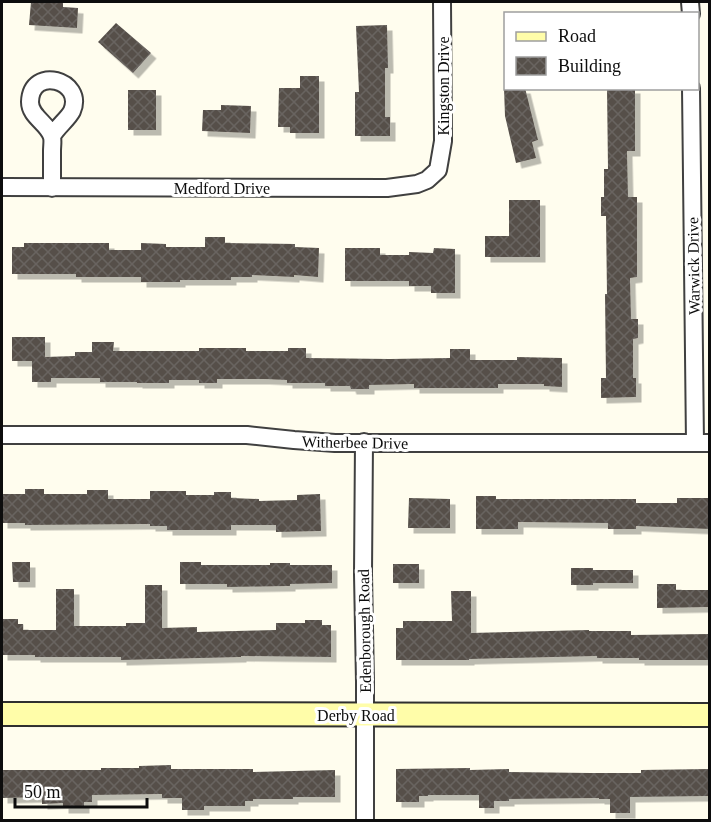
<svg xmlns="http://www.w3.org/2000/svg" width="711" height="822" font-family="'Times New Roman',serif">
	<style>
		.building { fill: url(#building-cross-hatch); filter: url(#shadow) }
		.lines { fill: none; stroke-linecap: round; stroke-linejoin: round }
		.street-casing { stroke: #404040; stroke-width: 20 }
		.secondary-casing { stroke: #2f2f2f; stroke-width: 26 }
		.street { stroke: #fff; stroke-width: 16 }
		.secondary { stroke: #fffda9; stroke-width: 22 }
		.labels { text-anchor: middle; stroke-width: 6; stroke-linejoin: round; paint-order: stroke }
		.street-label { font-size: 16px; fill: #0d0d0d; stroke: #fff }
	</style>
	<defs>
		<pattern id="building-cross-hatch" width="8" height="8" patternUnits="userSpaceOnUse" patternTransform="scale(1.5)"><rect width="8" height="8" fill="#56504a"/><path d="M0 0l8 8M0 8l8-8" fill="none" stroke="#696460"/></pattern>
		<filter id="shadow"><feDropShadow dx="5.5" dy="5.5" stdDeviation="0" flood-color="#0004"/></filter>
	</defs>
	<rect width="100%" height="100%" fill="#fffdee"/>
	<path class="building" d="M31 2H63V7L78 8 77 28 29 25Z
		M116 23 151 53 133 73 98 42Z
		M387 25 388 68H385V117H390V136H355V92H359L356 26Z
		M300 76H319V133H290V127H278L279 88H300Z
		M504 88H525L538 140 532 142 536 158 516 163 505 116Z
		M607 88H635V151H627L628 197H637V277L630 278 631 319H638V338L633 339V378H636V397L601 398V378H606L605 294H607L606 216H601V197H604V169H608Z
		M128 90H156V130H128Z
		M221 105 251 106 250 133 202 131 203 110H221Z
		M509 200H540V257H485V236H509Z
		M205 237H225V243L295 244V247L319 248 318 277 294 275V277L252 275V277H231V280H180V282H141V277H76V274H12V247H24V243H109V250H141V243L166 244V247H205Z
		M345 248H380V255H409V252L433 253 434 248 455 249V293H431V286H409V281H345Z
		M12 337H45V357L75 356V352H92V342H114L113 351H199V348H246V351H288V348H306V358L390 359 450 358V349H470V360H517V357L562 358V387L544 386V384H498V388H414V384L369 385V389H351L350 386H325V383H287V380L264 379H217V383H199V380H169V383H137V382H100V378H51V382H32V361H12Z
		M25 489H44V494H87V490H108V499H150V491H186V495H214V492H231V498L259 499V501L297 500V495L320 494 321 531 276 532V525H231V530H167V526H150V524L25 525V523H2V494H25Z
		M476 496H496V499H636V503H677V498H710V529L636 526V529H608V523L518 522V529H476Z
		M409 498 450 499V528H408Z
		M12 562H30V582H13Z
		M180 562H201V565H270V563H290V565H332V583L290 584V586L227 587V584H180Z
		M393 564H419V583H393Z
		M571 568H593V570H633V583H593V585H571Z
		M657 584H676V590H710V607L657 608Z
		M145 585H162V628L197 627V632L276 630V623H305V620H322V625H331V657L241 656V657L121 660V657H35V655H2V619H18V624H23V630H56V589H74V626H126V623H145Z
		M451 591H471V633L589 630V631H631V635L710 634V660H639V658H597V656L469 659V660H396V628H403V621H452Z
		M171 765V769H253V772L335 770V797H293V799H253V801H245V806H204V810H182V798H162V794L92 795V802H84V808H63V803L42 804V797L2 798V770H101V768H139V766Z
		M470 768V770L509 769V772L590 773H641V770L710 769V796L630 797V813H610V799H599V798L509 799V801H494V808H479V795H428V796H419V802H396V769Z"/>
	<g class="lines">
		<defs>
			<path id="street" d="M690 2 691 14
				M691 88 695 443
				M52 136C57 127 68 119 72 111 85 80 31 65 30 102 30 117 48 123 52 137 53 141 52 146 52 151 52 163 52 175 52 188
				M2 187 387 188 417 184 427 180 438 170 443 141 442 2
				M2 435H247L294 440 335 443H710
				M364 442 363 574 365 682V820"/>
			<path id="secondary" d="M2 714 710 715"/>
		</defs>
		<use href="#street" class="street-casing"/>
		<use href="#secondary" class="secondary-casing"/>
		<use href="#street" class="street"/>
		<use href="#secondary" class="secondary"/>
	</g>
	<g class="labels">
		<g class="street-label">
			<text transform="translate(443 86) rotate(-90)" y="6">Kingston Drive</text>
			<text x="222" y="194">Medford Drive</text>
			<text transform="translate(693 266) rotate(-91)" y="6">Warwick Drive</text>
			<text transform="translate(355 442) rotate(1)" y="6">Witherbee Drive</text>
			<text transform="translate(364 631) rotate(-91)" y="6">Edenborough Road</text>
			<text x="356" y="721">Derby Road</text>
		</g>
	</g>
	<rect width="711" height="822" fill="none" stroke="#0d0d0d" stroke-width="6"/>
	<rect x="504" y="12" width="195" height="78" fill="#ffffff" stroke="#9e9e9e" stroke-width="1.5"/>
	<rect x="516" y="32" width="30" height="9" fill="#fffda9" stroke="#9e9e9e" stroke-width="1.5"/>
	<text x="558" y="42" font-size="18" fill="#0d0d0d">Road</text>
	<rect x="516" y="57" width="30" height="18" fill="url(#building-cross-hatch)" stroke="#9e9e9e" stroke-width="1.5"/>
	<text x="558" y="72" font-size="18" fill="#0d0d0d">Building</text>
	<path d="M15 798v9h132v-9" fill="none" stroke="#0d0d0d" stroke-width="3"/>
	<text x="24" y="798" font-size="18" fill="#0d0d0d" stroke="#ffffff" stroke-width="4.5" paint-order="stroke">50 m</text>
</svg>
